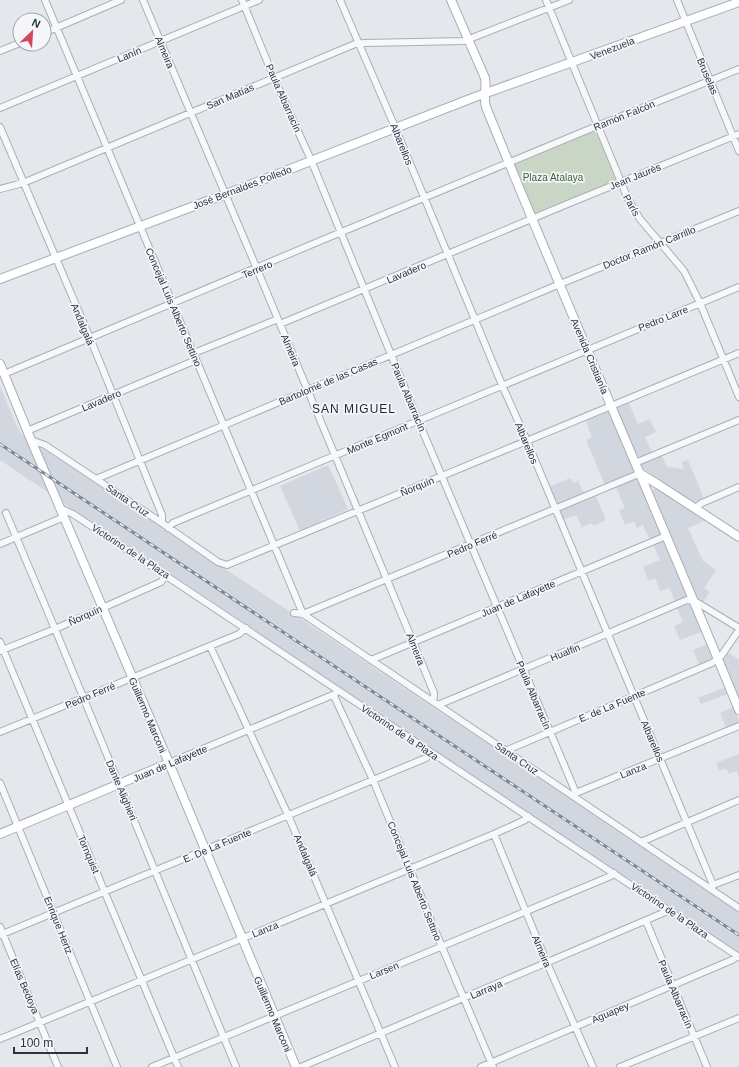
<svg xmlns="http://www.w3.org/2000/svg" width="739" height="1067" font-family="Helvetica,sans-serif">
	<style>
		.built { fill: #d2d6de }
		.green { fill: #c9d6c5 }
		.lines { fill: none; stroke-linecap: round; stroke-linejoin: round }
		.street-casing { stroke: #a9aeb7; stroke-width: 8 }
		.secondary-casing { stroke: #a9aeb7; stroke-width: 10 }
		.street { stroke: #f7f8fa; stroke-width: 6 }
		.secondary { stroke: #fff; stroke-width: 8 }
		.rail-casing { stroke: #7d8696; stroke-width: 3 }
		.rail { stroke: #f4f6f9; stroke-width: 1.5; stroke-dasharray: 4.5; stroke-linecap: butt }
		.labels { text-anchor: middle; stroke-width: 3.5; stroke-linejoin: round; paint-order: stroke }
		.street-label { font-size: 10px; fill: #2b3445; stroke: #f4f6f9 }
		.park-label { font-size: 10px; fill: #3f6138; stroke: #f4f6f9 }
		.quarter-label { font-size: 12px; letter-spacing: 1px; fill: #1d2536; stroke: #f4f6f9 }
	</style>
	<rect width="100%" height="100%" fill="#e4e7ec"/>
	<path class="built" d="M0 386 15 422 22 435 307 623 739 912V952L62 502 0 460Z
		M628 402 638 424 650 419 656 432 645 437 652 452 641 457 636 455 617 410 618 406Z
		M607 411H609L634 470 632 474 605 485 586 440 592 437 585 419Z
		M661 454 667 467 684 469 682 462 688 460 704 499 694 502 642 468 641 466 643 462Z
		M328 465 348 509 300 531 280 486Z
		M570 478 573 483 578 481 584 494 561 504H557L549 487Z
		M635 479 638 480 661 533 659 536 650 540 643 525 637 528 634 521 625 525 619 510 625 508 616 487Z
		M656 488 706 520 688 528 703 561 716 570 704 588 710 592 703 602 694 594 653 494V490Z
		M596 496 606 520 593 526 592 523 582 527 576 515 563 520 560 511 561 510Z
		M661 541 665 543 686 595 685 599 676 603 669 588 660 591 655 578 648 580 643 567 660 560 653 544Z
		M686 604 689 605 692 608 701 632 680 640 674 626 683 622 677 608Z
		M707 644 713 658 712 660 700 666 693 650Z
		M728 652 739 660V700L723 662Z
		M726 687 728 694 701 704 698 698Z
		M734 707 739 721 737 724 727 729 720 713Z
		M739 754V778L737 771 729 774 726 768 719 771 716 763Z"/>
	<path class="green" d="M595 127 618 181 534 217 512 162Z"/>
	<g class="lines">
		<defs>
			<path id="street" d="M45 0 303 614
				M143 0 257 269 413 642 434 693V697L432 701
				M242 0 274 78 311 160 418 420 576 793
				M340 0 395 127 502 385 527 441 713 885
				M546 0 628 199 640 219 684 271 700 303 739 397
				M677 0 739 151
				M44 33 121 0
				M0 51 20 43
				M0 108 259 0
				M0 127 90 338 162 515V523
				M0 189 23 183 355 44 365 43 464 41 569 0
				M280 324 565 205 739 134
				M194 353 278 319
				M4 374 320 241 597 126 739 69
				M27 431 196 360
				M31 440 45 445 162 523 218 562 227 565 739 353
				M635 463 739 420
				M96 479 560 284 739 211
				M60 508 73 514 739 957
				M695 508 702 503 739 487
				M6 513 55 629 236 1067
				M168 528 173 523 739 287
				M0 544 64 517
				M294 613 303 614 739 908
				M303 614 636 475 641 474
				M0 642 178 1067
				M210 646 288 815 395 1067
				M0 651 55 629 161 582 166 575
				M371 660 666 536
				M334 696 373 780 442 947 493 1067
				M438 705 687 600 693 601 698 603 739 628
				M0 732 239 634 246 628
				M505 751 712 663 721 656 739 630
				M169 763 335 694
				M0 783 117 1067
				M573 796 576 793 739 726
				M494 834 547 963 593 1067
				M641 842 739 800
				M712 888 713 885 739 875
				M646 921 707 1067
				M0 927 58 1067
				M0 935 426 758 432 753
				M0 1039 494 834 525 820 528 816
				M152 1067 611 876 614 873
				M301 1067 670 910
				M481 1067 732 960 738 956
				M620 1067 739 1018"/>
			<path id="secondary" d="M451 0 485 78C487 88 483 97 486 107 568 309 656 508 739 710
				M0 279 226 194 475 97 739 2
				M0 364 31 440 169 763 296 1067
				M641 474 659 485 739 537
				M0 834 169 763"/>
		</defs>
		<use href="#street" class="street-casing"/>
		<use href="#secondary" class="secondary-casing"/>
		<use href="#street" class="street"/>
		<use href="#secondary" class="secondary"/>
		<defs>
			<path id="rail" d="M0 444 739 935"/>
		</defs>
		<use href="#rail" class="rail-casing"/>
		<use href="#rail" class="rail"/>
	</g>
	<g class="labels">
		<g class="street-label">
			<text transform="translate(612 48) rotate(-21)" y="4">Venezuela</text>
			<text transform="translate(165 52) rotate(67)" y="4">Almeira</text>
			<text transform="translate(129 54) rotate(-23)" y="4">Lanín</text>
			<text transform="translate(708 76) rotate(67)" y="4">Bruselas</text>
			<text transform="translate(230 96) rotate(-23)" y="4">San Matías</text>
			<text transform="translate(284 98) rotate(66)" y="4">Paula Albarracín</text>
			<text transform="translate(624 115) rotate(-22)" y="4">Ramón Falcón</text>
			<text transform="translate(402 144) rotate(68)" y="4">Albarellos</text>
			<text transform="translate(635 176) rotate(-22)" y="4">Jean Jaurès</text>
			<text transform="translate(242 187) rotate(-21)" y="4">José Bernaldes Polledo</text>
			<text transform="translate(632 205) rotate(61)" y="4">París</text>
			<text transform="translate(649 247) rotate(-22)" y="4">Doctor Ramón Carrillo</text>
			<text transform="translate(257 269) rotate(-23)" y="4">Terrero</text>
			<text transform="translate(406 272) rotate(-23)" y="4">Lavadero</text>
			<text transform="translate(174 307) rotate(67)" y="4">Concejal Luis Alberto Settino</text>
			<text transform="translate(663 318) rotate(-22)" y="4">Pedro Larre</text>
			<text transform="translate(83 324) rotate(67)" y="4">Andalgalá</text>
			<text transform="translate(291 350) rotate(67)" y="4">Almeira</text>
			<text transform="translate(590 356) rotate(67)" y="4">Avenida Cristianía</text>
			<text transform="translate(328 381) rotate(-23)" y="4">Bartolomé de las Casas</text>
			<text transform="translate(409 397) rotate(67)" y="4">Paula Albarracín</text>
			<text transform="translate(101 400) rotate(-23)" y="4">Lavadero</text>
			<text transform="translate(377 438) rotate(-23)" y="4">Monte Egmont</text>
			<text transform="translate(527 443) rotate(67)" y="4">Albarellos</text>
			<text transform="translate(417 486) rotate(-23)" y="4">Ñorquín</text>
			<text transform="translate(128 500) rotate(34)" y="4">Santa Cruz</text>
			<text transform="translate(472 544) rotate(-23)" y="4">Pedro Ferré</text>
			<text transform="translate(131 551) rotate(33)" y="4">Victorino de la Plaza</text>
			<text transform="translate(518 598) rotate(-23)" y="4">Juan de Lafayette</text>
			<text transform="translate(85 615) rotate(-24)" y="4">Ñorquín</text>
			<text transform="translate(416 649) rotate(68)" y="4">Almeira</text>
			<text transform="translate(565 652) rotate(-22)" y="4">Hualfin</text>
			<text transform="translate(90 695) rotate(-23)" y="4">Pedro Ferré</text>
			<text transform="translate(534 695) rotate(67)" y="4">Paula Albarracín</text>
			<text transform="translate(612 705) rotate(-23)" y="4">E. de La Fuente</text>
			<text transform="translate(148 715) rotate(67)" y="4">Guillermo Marconi</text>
			<text transform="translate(400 732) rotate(34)" y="4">Victorino de la Plaza</text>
			<text transform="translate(653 741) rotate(67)" y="4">Albarellos</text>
			<text transform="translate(517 758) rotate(34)" y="4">Santa Cruz</text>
			<text transform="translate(170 763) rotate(-23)" y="4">Juan de Lafayette</text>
			<text transform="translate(633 770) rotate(-22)" y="4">Lanza</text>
			<text transform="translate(122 790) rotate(67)" y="4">Dante Alighieri</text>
			<text transform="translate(217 845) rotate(-23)" y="4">E. De La Fuente</text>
			<text transform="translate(89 854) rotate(67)" y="4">Tornquist</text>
			<text transform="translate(306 855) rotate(67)" y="4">Andalgalá</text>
			<text transform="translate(415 881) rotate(68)" y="4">Concejal Luis Alberto Settino</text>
			<text transform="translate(670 910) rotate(34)" y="4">Victorino de la Plaza</text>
			<text transform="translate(59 925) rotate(68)" y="4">Enrique Hertz</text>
			<text transform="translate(265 929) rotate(-22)" y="4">Lanza</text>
			<text transform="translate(542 951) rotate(67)" y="4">Almeira</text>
			<text transform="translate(384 970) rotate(-22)" y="4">Larsen</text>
			<text transform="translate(25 986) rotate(67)" y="4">Elías Bedoya</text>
			<text transform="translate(486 989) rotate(-23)" y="4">Larraya</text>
			<text transform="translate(676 994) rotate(67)" y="4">Paula Albarracín</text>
			<text transform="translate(610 1012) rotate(-23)" y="4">Aguapey</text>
			<text transform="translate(273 1014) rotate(67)" y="4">Guillermo Marconi</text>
		</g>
		<g class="park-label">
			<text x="553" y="181">Plaza Atalaya</text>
		</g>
		<g class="quarter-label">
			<text x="354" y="413">SAN MIGUEL</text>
		</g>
	</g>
	<g transform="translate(32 32) rotate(25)"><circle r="19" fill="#f4f6f9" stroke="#a4a8b1"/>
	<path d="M0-3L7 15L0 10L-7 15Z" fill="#d1495b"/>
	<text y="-6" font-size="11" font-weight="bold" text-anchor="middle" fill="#2b3445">N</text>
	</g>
	<path d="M14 1047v6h73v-6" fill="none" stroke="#2b3445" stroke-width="2"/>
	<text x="20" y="1047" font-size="12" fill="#2b3445" stroke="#f4f6f9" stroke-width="3" paint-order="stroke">100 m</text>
</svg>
